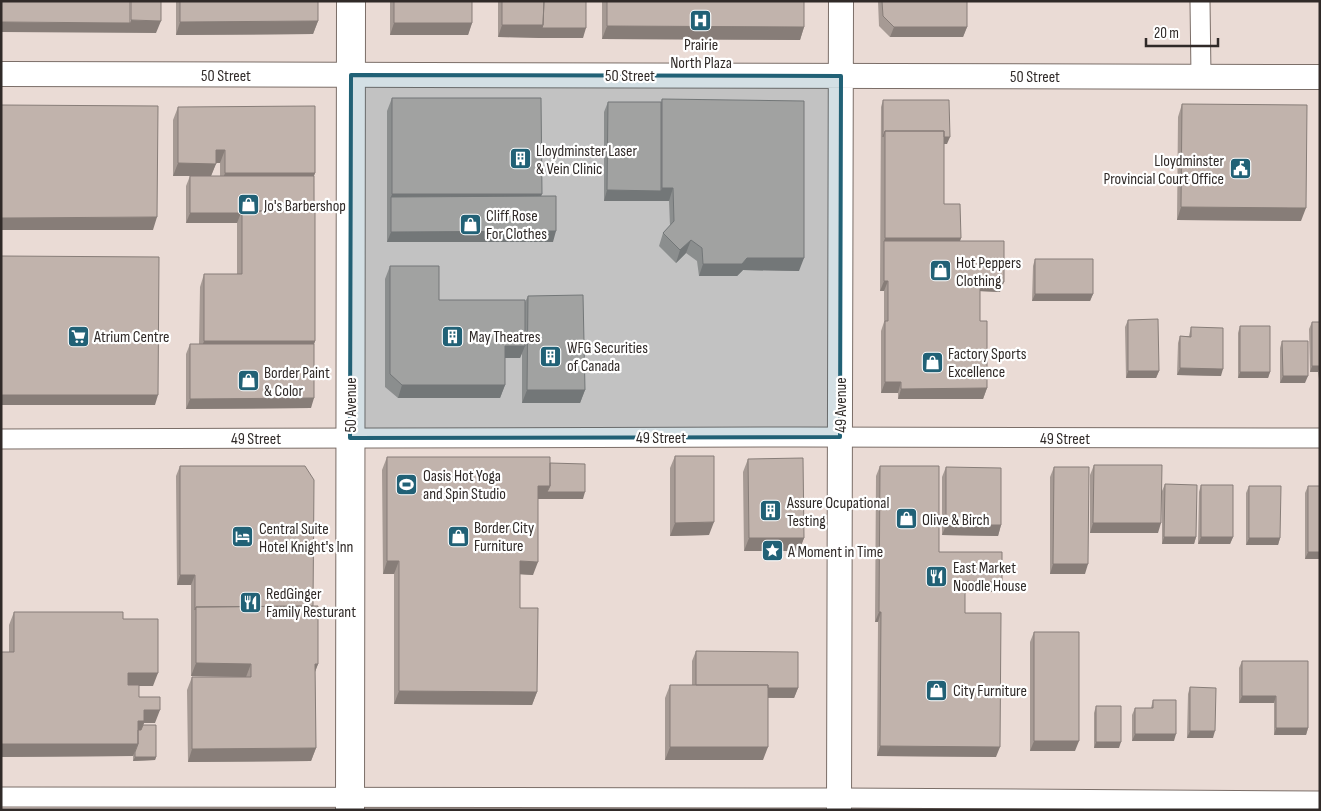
<svg xmlns="http://www.w3.org/2000/svg" width="1321" height="811" font-family="'Sofia Sans Condensed',sans-serif">
	<style>
		.lines { fill: none; stroke-linecap: round; stroke-linejoin: round }
		.minor-casing { stroke: #7b6e68; stroke-width: 21 }
		.tertiary-casing { stroke: #7b6e68; stroke-width: 26 }
		.primary-casing { stroke: #7b6e68; stroke-width: 30 }
		.minor { stroke: #fff; stroke-width: 19 }
		.tertiary { stroke: #fff; stroke-width: 24 }
		.primary { stroke: #fff; stroke-width: 28 }
		.wall { fill: #a69a94; fill-rule: evenodd }
		.shaded-wall { fill: #877d78 }
		.building { fill: #c1b3ac; stroke: #877d78 }
		.marked { fill: #216176; fill-opacity: 0.2; stroke: #216176; stroke-width: 4; stroke-linejoin: round }
		.labels { text-anchor: middle; stroke-width: 4.5; stroke-linejoin: round; paint-order: stroke }
		.poi-label { font-size: 16px; fill: #302a28; stroke: #fff; text-anchor: start }
		.street-label { font-size: 16px; fill: #302a28; stroke: #fff }
	</style>
	<rect width="100%" height="100%" fill="#eadbd5"/>
	<g class="lines">
		<defs>
			<path id="minor" d="M1200 1 1201 76
				M1 439 799 437 1320 438
				M1 797 839 798 1320 801"/>
			<path id="tertiary" d="M1 74 1320 77
				M839 810 841 1"/>
			<path id="primary" d="M350 810 351 1"/>
		</defs>
		<use href="#minor" class="minor-casing"/>
		<use href="#tertiary" class="tertiary-casing"/>
		<use href="#primary" class="primary-casing"/>
		<use href="#minor" class="minor"/>
		<use href="#tertiary" class="tertiary"/>
		<use href="#primary" class="primary"/>
	</g>
	<path class="wall" d="M176 1H318V21L313 34 176 35Z
		M390 1H472V23L468 35H390Z
		M498 1H586L583 38 498 37Z
		M602 1H804V27L800 40 602 39Z
		M878 1H967V27L963 37H890L879 26Z
		M392 98 541 197 553 242H387V111Z
		M662 99 799 271 743 270 737 276H699L697 261 686 253 676 263 659 246 663 233 670 226 669 201H604V112L608 102H661Z
		M883 100 947 144H944V204L961 238 960 241 1000 292 980 291V321L987 388 983 399H898V393H881V331L884 322V291H880L881 107Z
		M1182 104 1301 221 1177 220 1178 117Z
		M178 107 315 173 314 176 315 341 314 344 311 408 186 409V354L190 344H199L200 287 204 274H237V223H186V186L190 176H173V120ZM216 163H220V176H211Z
		M1035 259 1093 294 1090 301H1032L1033 266Z
		M390 266 439 300 525 302 528 296 585 390 580 403H522V353L520 358H505V385L500 398H398L385 387V279Z
		M1128 320 1159 371 1156 378H1126L1125 327Z
		M1312 322H1320V379H1319L1318 372H1310L1309 329Z
		M1240 326 1270 372 1268 378H1238V333Z
		M1191 327 1221 376 1177 375 1178 343 1180 336H1189Z
		M1282 341 1305 383H1280V348Z
		M675 456 709 535 670 536V468Z
		M387 457 550 463 583 499H538L533 575 520 574V608L537 692 532 705 394 704V574H383L382 470Z
		M748 459 804 538 799 551H744L743 472Z
		M1094 465 1158 533H1090V475Z
		M180 466 313 606 318 664 315 672 316 748 311 761 188 762 187 690 192 677H246L191 676V585H177L176 476Z
		M880 466 939 552 1002 582 998 592 965 591V613L996 757 877 756 878 622H875L876 476Z
		M946 467 1001 525 998 536 942 535V477Z
		M1054 467 1085 574H1050V477Z
		M1165 484 1196 537 1194 544H1162V491Z
		M1201 485 1233 537 1230 544H1198L1199 492Z
		M1249 486 1280 538 1278 545H1246V493Z
		M1308 486 1320 559H1305V493Z
		M14 612 123 619 153 686H139V697L155 723H144L143 725 156 757 155 760 133 761V755V756L1 757V652H9V625Z
		M1034 632 1075 751H1030V642Z
		M696 651 798 688 794 698H768L763 760H665V698L670 685H692V661Z
		M1242 661 1308 728 1306 735H1274V703H1239V668Z
		M1190 687 1213 738H1187L1188 694Z
		M1153 700 1174 741H1132V715L1135 708H1151Z
		M1096 706 1119 748H1094V713Z"/>
	<path class="shaded-wall" d="M131 20 161 21 156 33 1 32V22L130 23Z
		M318 21 313 34 176 35 180 22Z
		M394 23H472L468 35H390Z
		M502 25H543L539 38 498 37Z
		M607 26 804 27 800 40 602 39Z
		M894 27H967L963 37H890Z
		M542 28H586L583 38H539Z
		M885 137H950L947 144H885Z
		M216 150H225L220 163H211Z
		M178 163 216 164 211 176H173Z
		M225 173H315L310 186H220Z
		M662 188H673L669 201H604L607 190 661 191Z
		M392 194H542L537 207 391 197Z
		M1181 207 1306 208 1301 221 1177 220Z
		M190 213H241L237 223H186Z
		M157 217 153 230H1V218Z
		M556 231 553 242H387L391 232Z
		M885 238H961L956 251 884 241Z
		M691 240 686 253 676 263 680 250Z
		M747 258H804L799 271 743 270 737 276H699L703 264Z
		M884 281H888L884 291H880Z
		M980 281 1004 282 1000 292 977 291Z
		M1035 294H1093L1090 301H1032Z
		M204 341H315L311 354H199Z
		M505 346H525L520 358H501Z
		M1312 366H1320L1318 372H1310Z
		M1180 368 1223 369 1221 376 1177 375Z
		M1128 371H1159L1156 378H1126Z
		M1240 372H1270L1268 378H1238Z
		M1283 376H1308L1305 383H1280Z
		M885 382H901L898 393H881Z
		M402 385H505L500 398H398Z
		M987 388 983 399H898L901 389Z
		M527 390H585L580 403H522Z
		M1 395H158L155 405H1Z
		M314 398 311 408 186 409 190 399Z
		M538 486H550L585 492 583 499H534Z
		M714 522 709 535 670 536 675 523Z
		M1093 523H1161L1158 533H1090Z
		M946 525H1001L998 536 942 535Z
		M1164 537H1196L1194 544H1162Z
		M1201 537H1233L1230 544H1198Z
		M749 538H804L799 551H744Z
		M1249 538H1280L1278 545H1246Z
		M1308 552H1320V559H1305Z
		M387 561H399L394 574H383Z
		M520 561 538 562 533 575 515 574Z
		M1053 564H1088L1085 574H1050Z
		M180 575H195L191 585H177Z
		M965 581 1002 582 998 592 962 591Z
		M879 612H881L878 622H875Z
		M196 663 251 664 246 677 191 676Z
		M315 664H318L313 677Z
		M128 673H158L153 686H124Z
		M696 687 798 688 794 698 692 697Z
		M399 691 537 692 532 705 394 704Z
		M1242 696H1276L1274 703H1239Z
		M144 710H160L155 723H144L140 734H134L138 721Z
		M1276 728H1308L1306 735H1274Z
		M1190 731H1215L1213 738H1187Z
		M1135 734H1176L1174 741H1132Z
		M1034 741H1079L1075 751H1030Z
		M1096 742H1121L1119 748H1094Z
		M1 744H138L133 756 1 757Z
		M880 746 1000 747 996 757 877 756Z
		M670 747H768L763 760H665Z
		M316 748 311 761 188 762 192 749Z
		M135 757H156L155 760 133 761Z"/>
	<path class="building" d="M1 1H130V23L1 22Z
		M131 1H161V21L131 20Z
		M180 1H318V21L180 22Z
		M394 1H472V23H394Z
		M502 1H544L543 25H502Z
		M544 1H586V28H542L543 25Z
		M607 1H804V27L607 26Z
		M882 1H967V27H894L883 16Z
		M392 98H541L542 194H392Z
		M662 99 804 101V258H747L742 264H703L702 248 691 240 680 250 663 233 674 221 673 188H662Z
		M883 100H949L950 137H944V131H885L883 137Z
		M608 102H661V191L607 190Z
		M1182 104 1307 105 1306 208 1181 207Z
		M1 105 158 106 157 217 1 218Z
		M315 106V173H225V150H216V164L178 163V107Z
		M885 131H944V204H960L961 238H885Z
		M190 176H314V211H242L241 213H190Z
		M556 196V231L391 232V197Z
		M242 211H315V341H204V274H242Z
		M884 241H1004V282L980 281V321H987V388L901 389V382H885V321H888V281H884Z
		M1 256 159 257 158 395H1Z
		M1035 259H1093V294H1035Z
		M390 266H439V300H525V346H505V385H402L390 374Z
		M583 295 585 390H527L528 296Z
		M1158 319 1159 371H1128V320Z
		M1312 322H1320V366H1312Z
		M1240 326H1270V372H1240Z
		M1191 327 1223 328V369L1180 368V336L1191 337Z
		M1282 341H1308V376H1283Z
		M190 344H314V398L190 399Z
		M675 456H714V522L675 523Z
		M387 457H550V486H538V562L520 561V608H538L537 692 399 691V561H387Z
		M803 458 804 538H749L748 459Z
		M550 463 585 464V492H547L550 486Z
		M1094 465H1162L1161 523H1093Z
		M180 466H305L314 480 313 606 196 607 195 610V575H180Z
		M880 466H939V552H1002V582L965 581V613H1001L1000 747 880 746 881 612H879Z
		M946 467 1001 468V525H946Z
		M1054 467H1089L1088 564H1053Z
		M1165 484 1197 485 1196 537H1164Z
		M1201 485H1233V537H1201Z
		M1249 486H1281L1280 538H1249Z
		M1308 486H1320V552H1308Z
		M318 606V664H315L316 748 192 749V677H251V664L196 663V607Z
		M14 612H123V619H158V673H128V685H139V697H160V710H144V721H138V744H1V652H14Z
		M1034 632H1079V741H1034Z
		M696 651 798 652V688H768V685H696Z
		M1242 661H1308V728H1276V696H1242Z
		M670 685H768V747H670Z
		M1190 687 1216 688 1215 731H1190Z
		M1153 700H1176V734H1135V708H1153Z
		M1096 706H1121V742H1096Z
		M143 725H156V757H135V752L138 744V730H141Z"/>
	<path class="marked" d="M351 75 841 76 840 437 350 438Z"/>
	<defs>
		<symbol id="hospital-square" viewBox="-11 -11 22 22"><rect x="-9" y="-9" width="18" height="18" rx="4" fill="#216176" stroke="#fff"/><path d="M-5-5h3v3.5h4V-5h3V5h-3V1.5h-4V5h-3Z" fill="#fff"/></symbol>
		<symbol id="building-square" viewBox="-11 -11 22 22"><rect x="-9" y="-9" width="18" height="18" rx="4" fill="#216176" stroke="#fff"/><path d="M-4-6H4V6H1V3H-1V6H-4ZM-2.5-4.3h1.7v1.8h-1.7ZM.8-4.3h1.7v1.8H.8ZM-2.5-1h1.7V.8h-1.7ZM.8-1h1.7V.8H.8Z" fill="#fff"/></symbol>
		<symbol id="civic-square" viewBox="-11 -11 22 22"><rect x="-9" y="-9" width="18" height="18" rx="4" fill="#216176" stroke="#fff"/><path d="M-.6-6.5H3V-4.5H.6V-3L4-1V1h2V6H-6V1h2V-1L-.6-3ZM-1.2 2.5V6h2.4V2.5Z" fill="#fff"/></symbol>
		<symbol id="shop-square" viewBox="-11 -11 22 22"><rect x="-9" y="-9" width="18" height="18" rx="4" fill="#216176" stroke="#fff"/><path d="M-5-2.5h2.3a2.7 3.5 0 0 1 5.4 0H5L5.5 6h-11ZM-1.5-2.5h3a1.5 2.3 0 0 0-3 0Z" fill="#fff"/></symbol>
		<symbol id="supermarket-square" viewBox="-11 -11 22 22"><rect x="-9" y="-9" width="18" height="18" rx="4" fill="#216176" stroke="#fff"/><path d="M-6-5.5h2.5l.6 2H6L4.5 2H-2.5L-4.4-4H-6ZM-1.5 3.2a1.3 1.3 0 1 0 .1 0ZM3 3.2a1.3 1.3 0 1 0 .1 0Z" fill="#fff"/></symbol>
		<symbol id="stadium-square" viewBox="-11 -11 22 22"><rect x="-9" y="-9" width="18" height="18" rx="4" fill="#216176" stroke="#fff"/><path d="M0-5a6.5 5 0 1 0 0 10a6.5 5 0 1 0 0-10ZM-3.5-1.8h7v3.6h-7Z" fill="#fff"/></symbol>
		<symbol id="hotel-square" viewBox="-11 -11 22 22"><rect x="-9" y="-9" width="18" height="18" rx="4" fill="#216176" stroke="#fff"/><path d="M-6-4.5h1.5V1H6V5H4.5V3h-9V5H-6ZM-4 0a1.8 1.8 0 1 1 3.6 0ZM.5 0V-2.5h3Q6-2.5 6 0Z" fill="#fff"/></symbol>
		<symbol id="sight-square" viewBox="-11 -11 22 22"><rect x="-9" y="-9" width="18" height="18" rx="4" fill="#216176" stroke="#fff"/><path d="M0-6L1.8-2.2L6-1.7L2.9 1.2L3.7 5.4L0 3.3L-3.7 5.4L-2.9 1.2L-6-1.7L-1.8-2.2Z" fill="#fff"/></symbol>
		<symbol id="restaurant-square" viewBox="-11 -11 22 22"><rect x="-9" y="-9" width="18" height="18" rx="4" fill="#216176" stroke="#fff"/><path d="M-5-6h1v4h1v-4h1v4h1v-4h1v5L-1.5 .5V6h-2V.5L-5-1ZM5-6V6H3V1.5H1.5Q1.5-4 5-6Z" fill="#fff"/></symbol>
	</defs>
	<g fill-rule="evenodd">
		<use href="#hospital-square" x="688" y="8" width="25" height="25"/>
		<use href="#building-square" x="508" y="146" width="25" height="25"/>
		<use href="#civic-square" x="1228" y="156" width="25" height="25"/>
		<use href="#shop-square" x="236" y="192" width="25" height="25"/>
		<use href="#shop-square" x="458" y="212" width="25" height="25"/>
		<use href="#shop-square" x="928" y="258" width="25" height="25"/>
		<use href="#supermarket-square" x="66" y="324" width="25" height="25"/>
		<use href="#building-square" x="440" y="324" width="25" height="25"/>
		<use href="#building-square" x="538" y="344" width="25" height="25"/>
		<use href="#shop-square" x="920" y="350" width="25" height="25"/>
		<use href="#shop-square" x="236" y="368" width="25" height="25"/>
		<use href="#stadium-square" x="394" y="472" width="25" height="25"/>
		<use href="#building-square" x="758" y="498" width="25" height="25"/>
		<use href="#shop-square" x="894" y="506" width="25" height="25"/>
		<use href="#shop-square" x="446" y="524" width="25" height="25"/>
		<use href="#hotel-square" x="230" y="524" width="25" height="25"/>
		<use href="#sight-square" x="760" y="538" width="25" height="25"/>
		<use href="#restaurant-square" x="924" y="564" width="25" height="25"/>
		<use href="#restaurant-square" x="238" y="590" width="25" height="25"/>
		<use href="#shop-square" x="924" y="678" width="25" height="25"/>
	</g>
	<g class="labels">
		<g class="poi-label">
			<text x="701" y="50" text-anchor="middle">Prairie<tspan x="701" dy="18">North Plaza</tspan></text>
			<text x="536" y="156">Lloydminster Laser<tspan x="536" dy="18">&amp; Vein Clinic</tspan></text>
			<text x="1224" y="166" text-anchor="end">Lloydminster<tspan x="1224" dy="18">Provincial Court Office</tspan></text>
			<text x="264" y="211">Jo's Barbershop</text>
			<text x="486" y="221">Cliff Rose<tspan x="486" dy="18">For Clothes</tspan></text>
			<text x="956" y="268">Hot Peppers<tspan x="956" dy="18">Clothing</tspan></text>
			<text x="94" y="342">Atrium Centre</text>
			<text x="469" y="342">May Theatres</text>
			<text x="567" y="353">WFG Securities<tspan x="567" dy="18">of Canada</tspan></text>
			<text x="948" y="359">Factory Sports<tspan x="948" dy="18">Excellence</tspan></text>
			<text x="264" y="378">Border Paint<tspan x="264" dy="18">&amp; Color</tspan></text>
			<text x="423" y="481">Oasis Hot Yoga<tspan x="423" dy="18">and Spin Studio</tspan></text>
			<text x="787" y="508">Assure Ocupational<tspan x="787" dy="18">Testing</tspan></text>
			<text x="922" y="525">Olive &amp; Birch</text>
			<text x="474" y="533">Border City<tspan x="474" dy="18">Furniture</tspan></text>
			<text x="259" y="534">Central Suite<tspan x="259" dy="18">Hotel Knight's Inn</tspan></text>
			<text x="788" y="557">A Moment in Time</text>
			<text x="953" y="573">East Market<tspan x="953" dy="18">Noodle House</tspan></text>
			<text x="266" y="599">RedGinger<tspan x="266" dy="18">Family Resturant</tspan></text>
			<text x="953" y="696">City Furniture</text>
		</g>
		<g class="street-label">
			<text x="226" y="81">50 Street</text>
			<text x="630" y="81">50 Street</text>
			<text x="1035" y="82">50 Street</text>
			<text transform="translate(350 405) rotate(-90)" y="6">50 Avenue</text>
			<text transform="translate(840 405) rotate(-90)" y="6">49 Avenue</text>
			<text x="661" y="443">49 Street</text>
			<text x="256" y="444">49 Street</text>
			<text x="1065" y="444">49 Street</text>
		</g>
	</g>
	<rect width="1321" height="811" fill="none" stroke="#302a28" stroke-width="5"/>
	<path d="M1146 38v8h72v-8" fill="none" stroke="#302a28" stroke-width="2.5"/>
	<text x="1154" y="38" font-size="15" fill="#302a28" stroke="#ffffff" stroke-width="4" paint-order="stroke">20 m</text>
</svg>
